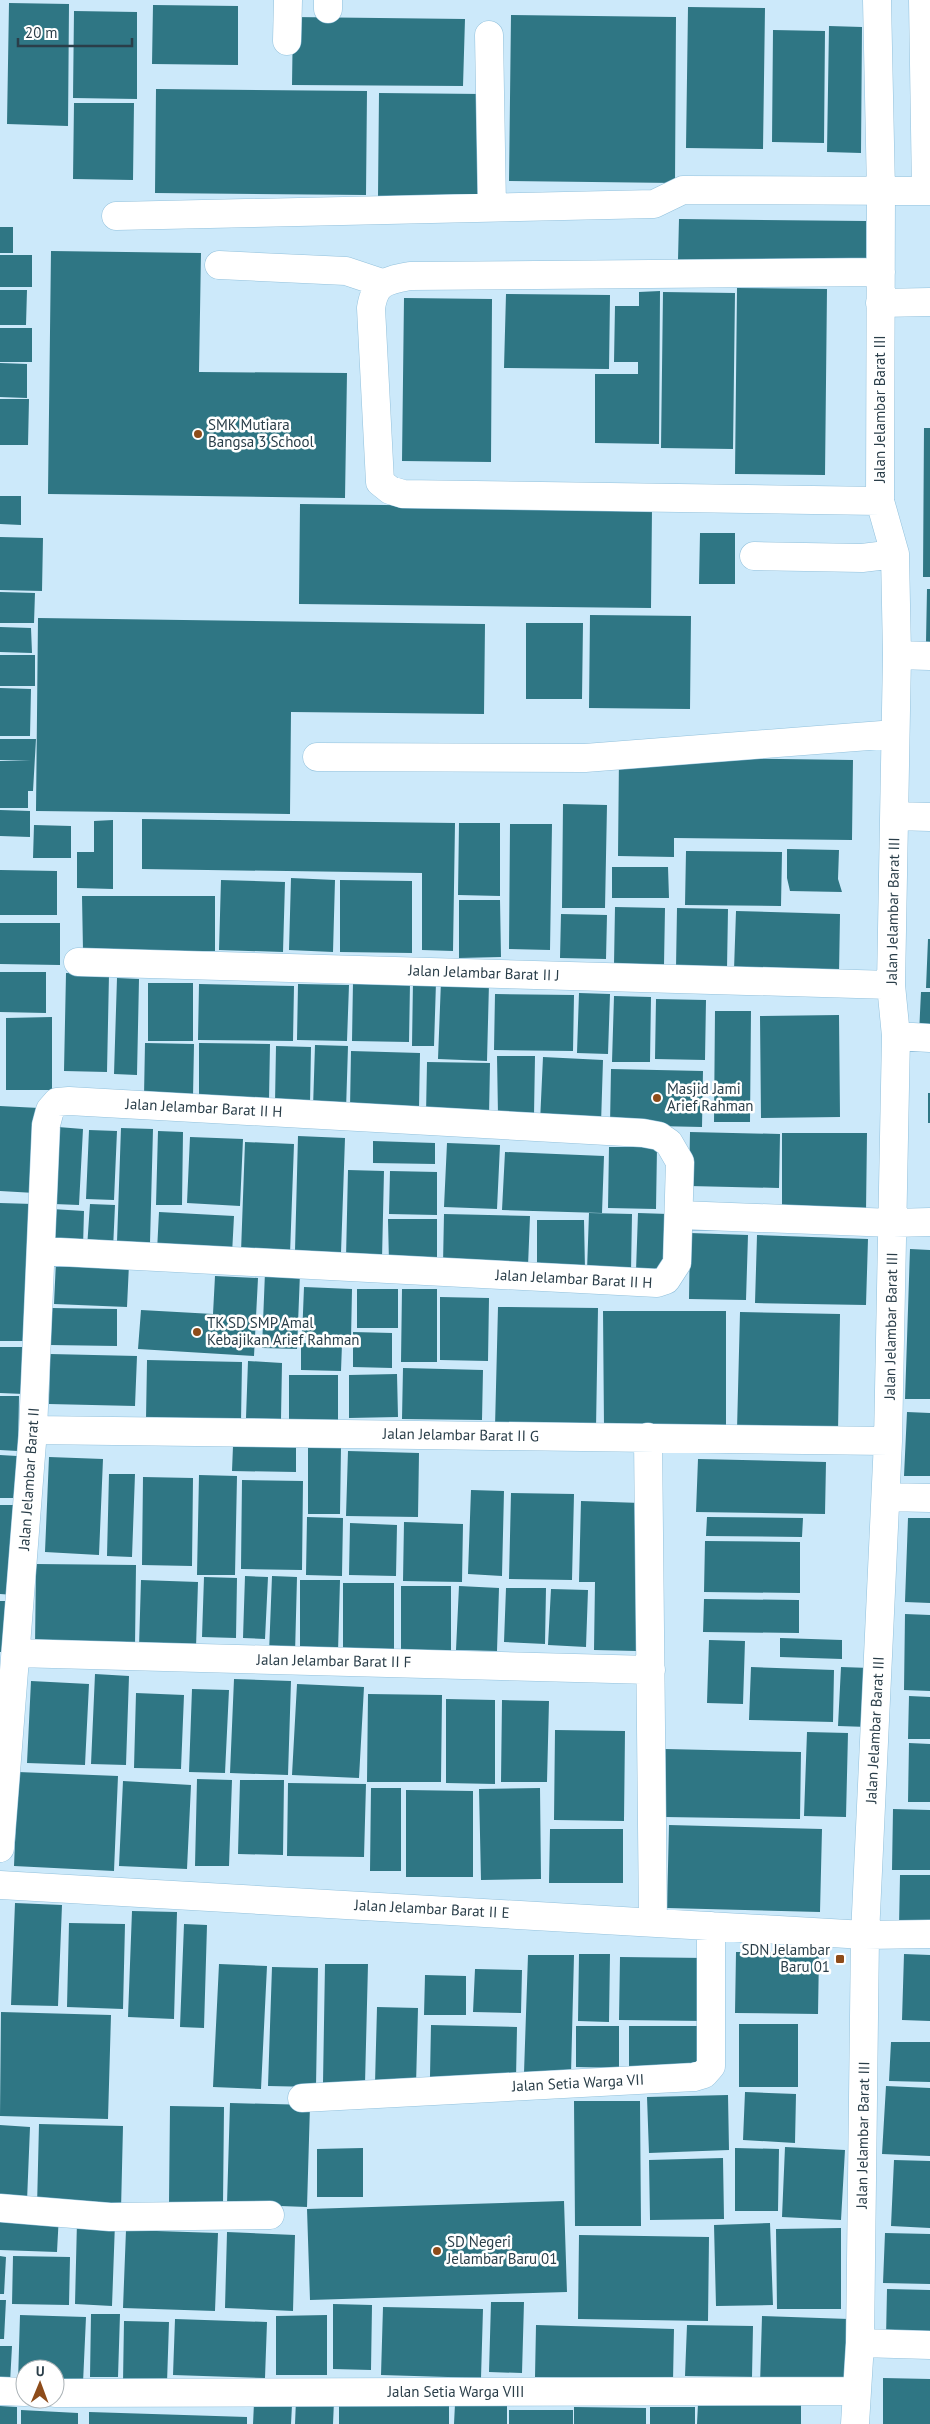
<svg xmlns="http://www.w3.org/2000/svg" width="930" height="2424" font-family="'PT Sans',sans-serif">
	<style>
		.building { fill: #2f7684 }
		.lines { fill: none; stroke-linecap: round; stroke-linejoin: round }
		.minor-casing { stroke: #92c1dc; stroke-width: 29 }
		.minor { stroke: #fff; stroke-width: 28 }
		.poi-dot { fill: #8e4c1a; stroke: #fff; stroke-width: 2 }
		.labels { text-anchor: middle; stroke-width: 5; stroke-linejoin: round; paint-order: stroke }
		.street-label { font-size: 15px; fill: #2a3e49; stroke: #fff }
		.poi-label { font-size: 15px; fill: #2a3e49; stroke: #fff; text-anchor: start }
	</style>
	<rect width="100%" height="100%" fill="#cce9fa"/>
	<path class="building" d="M9 3 69 4 68 126 7 124Z
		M153 5 238 6V65L152 64Z
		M688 7 765 8 763 149 686 148Z
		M74 11 137 12V99L73 98Z
		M511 15 676 17 675 183 509 181Z
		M293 17 465 19 463 86 292 85Z
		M829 26 862 27 861 153 827 152Z
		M773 30 825 31 824 143 772 142Z
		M156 89 367 91 366 195 155 193Z
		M379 93 482 94 481 198 378 196Z
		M74 103H134L133 180 73 179Z
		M679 219 866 221V262L678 260Z
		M0 227H13V253H0Z
		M51 251 201 253 199 372 347 373 345 498 48 494Z
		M0 255H32V287H0Z
		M737 288 827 289 825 475 735 474Z
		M0 290H27L26 325H0Z
		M660 291 659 444 595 443V374H638V362H614L615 306H639V292Z
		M663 292 735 293 733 449 661 448Z
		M506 294 610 295 609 369 504 368Z
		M404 298 492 299 491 462 402 461Z
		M0 328H32V362H0Z
		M0 363 27 364V398L0 397Z
		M0 399H29L28 445H0Z
		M924 428H930V577H923Z
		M0 496H21V525L0 524Z
		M300 504 652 508 651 608 299 604Z
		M700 533H735V584H699Z
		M0 537 43 538 42 591 0 590Z
		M927 589H930V642H926Z
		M0 592 35 593 34 623H0Z
		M590 615 691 616 690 709 589 708Z
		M38 618 485 624 484 714 291 712 290 814 36 811Z
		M526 623H583L582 699H526Z
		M0 627 31 628 32 653 0 652Z
		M0 655H35V686H0Z
		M0 688 31 689 30 736H0Z
		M0 739H36L33 791H28V808H0V761L31 760H0Z
		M619 757 853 760 852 840 674 838V857L618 856Z
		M563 804 607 805 605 908H562Z
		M0 810 30 811V837L0 836Z
		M142 819 455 823 453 951 422 950V873L142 869Z
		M113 820V889L77 888V852H94V821Z
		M459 823H500V896L458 895Z
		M510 824H552L550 950 509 949Z
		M34 825 71 826V858H33Z
		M787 849 839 850 838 879 842 892 790 891 787 878Z
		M686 851 782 852 781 906 685 905Z
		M612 867H668L669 898H612Z
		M0 870 57 871V915H0Z
		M291 878 335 880 333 952 289 950Z
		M221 880 285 882 283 952 219 950Z
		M340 880 412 881V953L340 952Z
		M82 896H215V951H83Z
		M459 900H500L501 957 459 958Z
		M615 907 665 908 664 965 614 964Z
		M677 908 728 909 727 969 676 968Z
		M736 911 840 914 839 974 734 970Z
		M561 914 607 915 606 959 560 958Z
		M0 923H60V965L0 964Z
		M928 939H930V988H926Z
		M0 972H46V1013L0 1012Z
		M66 973 109 974 107 1072 64 1071Z
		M117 978 139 979 137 1075 114 1074Z
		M413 981 436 982 434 1046H412Z
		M441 981 489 983 487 1061 438 1059Z
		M353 982 410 983 409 1042 352 1041Z
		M148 983H193V1041H148Z
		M199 984 294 986 293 1041 198 1040Z
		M298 984 349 985 347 1041 297 1040Z
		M921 992H930V1035L919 1034Z
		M579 993 610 994 608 1054 577 1053Z
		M495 994 574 995 573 1051 494 1050Z
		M614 996 651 997 650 1062H612Z
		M656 999 706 1000 705 1060 655 1059Z
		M715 1011H751L750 1122H714Z
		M839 1015 840 1117 761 1118 760 1016Z
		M52 1017V1090H6V1018Z
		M145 1043 194 1044 193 1097 144 1096Z
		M199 1043 270 1044 269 1100 199 1098Z
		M315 1045 348 1046 346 1110 313 1108Z
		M276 1046 311 1047 310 1104 275 1103Z
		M351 1051 420 1053 419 1109 350 1108Z
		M497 1056H535L534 1115H498Z
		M543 1057 603 1060 601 1124 540 1122Z
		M427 1062 490 1063 489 1116 426 1115Z
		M611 1069 703 1071 702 1127 610 1125Z
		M928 1093H930V1123H928Z
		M0 1106 39 1108 35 1193 0 1191Z
		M58 1127 83 1129 79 1205 54 1204Z
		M121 1128 153 1129 150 1243 117 1242Z
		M89 1130 117 1131 114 1200 86 1199Z
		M158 1131 183 1132 182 1205H156Z
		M690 1132 780 1134 779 1188 689 1186Z
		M782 1133H867L866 1212 782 1211Z
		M298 1136 345 1138 341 1253 295 1251Z
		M190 1137 243 1139 240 1206 187 1203Z
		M373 1141 435 1143V1164L373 1163Z
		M245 1142 294 1144 290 1254 241 1252Z
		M447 1143 500 1145 497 1209 444 1207Z
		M609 1147H657L656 1209 608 1208Z
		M505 1152 604 1156 602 1213 502 1210Z
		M348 1170 384 1171 382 1259 346 1258Z
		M390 1171 437 1172V1215L389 1214Z
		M0 1203 33 1204 30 1341H0Z
		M90 1204 115 1205 113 1249 87 1248Z
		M52 1209 84 1211 83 1247 50 1246Z
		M159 1212 234 1216 232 1254 157 1251Z
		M589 1213 632 1214 631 1272 587 1271Z
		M638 1213 668 1214 665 1272 636 1271Z
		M444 1214 530 1216 528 1266 443 1264Z
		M388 1219H437V1263H389Z
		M537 1220H584L585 1270 537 1269Z
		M690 1233 748 1235 746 1300 689 1299Z
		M757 1235 868 1239 866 1305 755 1303Z
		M910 1249 930 1250V1399H905Z
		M56 1261 129 1264 127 1307 54 1304Z
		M265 1272 300 1273 297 1349 262 1348Z
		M215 1276 258 1278 254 1356 138 1349 141 1310 213 1314Z
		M304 1287 352 1289 351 1340 302 1338Z
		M357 1289H398V1328H357Z
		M402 1289H437V1362H401Z
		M440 1297 489 1298 488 1361 440 1360Z
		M498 1307 598 1308 596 1429 495 1427Z
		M51 1308 117 1309V1346L50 1345Z
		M603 1311H726V1426L604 1427Z
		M740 1312 840 1314 838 1432 737 1430Z
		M353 1332 392 1333V1368L353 1367Z
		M301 1343 342 1344 341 1371 301 1370Z
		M0 1347H25L24 1394 0 1393Z
		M50 1354 137 1356 135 1406 49 1404Z
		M147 1360 242 1362 241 1422 146 1419Z
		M248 1361 282 1363 281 1419 246 1418Z
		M403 1368 483 1370 482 1420 402 1419Z
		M397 1374 398 1417 349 1418V1375Z
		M289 1375H338V1427L289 1428Z
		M0 1396H19L18 1451 0 1450Z
		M907 1412 930 1413V1476H904Z
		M233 1446 296 1447V1472L232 1471Z
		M308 1447H341L340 1514H308Z
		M348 1451 419 1453 418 1517 346 1516Z
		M0 1455 17 1456 16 1498H0Z
		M49 1457 103 1459 99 1555 45 1552Z
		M698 1459 826 1462 825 1514 696 1512Z
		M109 1474H135L132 1557 107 1556Z
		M199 1475 237 1476 235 1575H197Z
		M143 1477 193 1478 192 1566 142 1565Z
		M242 1480 303 1481 302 1570 241 1569Z
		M471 1490 504 1491 502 1576 468 1574Z
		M511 1493 574 1494 572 1580 509 1579Z
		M581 1501 641 1503 637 1651 594 1650 595 1582H579Z
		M0 1505H18L15 1595 0 1594Z
		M307 1517 343 1518 342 1576 306 1575Z
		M707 1517 803 1518 802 1537 706 1536Z
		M908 1518H930V1603L905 1602Z
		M404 1522 463 1524 462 1582 403 1581Z
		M350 1523 397 1525 396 1576 349 1575Z
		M705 1541 800 1542V1593L704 1592Z
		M36 1564 136 1565 135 1646H35Z
		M245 1576 268 1577 265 1639 243 1638Z
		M272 1576 297 1577 295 1654 269 1653Z
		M204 1577 237 1578 236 1638 202 1637Z
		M141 1580 198 1582 196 1648 139 1647Z
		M300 1580H340L338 1652 300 1651Z
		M343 1583H394V1652H343Z
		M401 1586H451V1651H401Z
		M459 1586 499 1588 497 1651 456 1650Z
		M506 1588H546L545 1644 504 1642Z
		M551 1589 588 1590 586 1647 548 1645Z
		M704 1599 799 1600V1633L703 1632Z
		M0 1601H7L5 1652H0Z
		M905 1614 930 1615V1691L904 1690Z
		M780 1638 842 1640V1659L780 1657Z
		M709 1640 745 1641 743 1704 707 1703Z
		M751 1667 834 1670 833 1722 749 1720Z
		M841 1667 870 1668 868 1727 838 1726Z
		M95 1674 129 1676 126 1765 91 1764Z
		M234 1679 291 1681 288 1775 230 1773Z
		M31 1681 89 1684 85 1765 27 1763Z
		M297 1684 364 1687 359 1778 292 1775Z
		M192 1689 229 1690 225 1773 189 1772Z
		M136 1693 184 1695 181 1769 134 1768Z
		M368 1694 442 1695 441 1782H367Z
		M909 1696 930 1697V1739H908Z
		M446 1699 495 1700V1784L446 1783Z
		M502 1700 549 1701 547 1782H501Z
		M555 1730 625 1731 624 1821 554 1820Z
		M807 1732 848 1733 846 1817 804 1816Z
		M909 1743 930 1744V1802H908Z
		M665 1749 801 1752 800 1819 665 1817Z
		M18 1772 118 1776 114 1871 14 1866Z
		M197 1779 232 1780 229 1866H195Z
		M240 1780H284L283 1855 238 1854Z
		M123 1781 191 1785 187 1869 119 1866Z
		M288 1783 366 1784 364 1857 287 1856Z
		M371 1788H401V1871H370Z
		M540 1788 541 1879 481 1880 479 1789Z
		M406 1790 473 1791V1877H406Z
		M893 1809 930 1810V1870H892Z
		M669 1825 822 1829 820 1912 667 1908Z
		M550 1829H623V1883H549Z
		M900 1875H930V1928L899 1927Z
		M15 1903 62 1905 58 2006 11 2005Z
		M132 1911 177 1912 174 2019 128 2017Z
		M69 1923 125 1924 123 2009 67 2007Z
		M184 1924 207 1925 204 2028 180 2027Z
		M736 1952 819 1953 818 2014 735 2013Z
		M579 1954H610L609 2022 578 2021Z
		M904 1954 930 1955V2021L902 2020Z
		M528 1955H574L571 2074 524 2073Z
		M620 1957 707 1958 706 2021 619 2020Z
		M219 1964 267 1966 261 2089 213 2087Z
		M325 1964H368L365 2084 323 2083Z
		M272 1967 318 1968 316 2087 268 2086Z
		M475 1969 522 1970 521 2013 473 2012Z
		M425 1975 466 1976V2015H424Z
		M377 2007 418 2008 416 2086 375 2084Z
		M1 2012 111 2015 108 2119 0 2116Z
		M739 2024H798V2087H739Z
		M431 2025 517 2027 516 2079 430 2077Z
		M576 2026H619V2068L576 2067Z
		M629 2026H703V2072H629Z
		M891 2042H930V2082L889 2081Z
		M886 2086 930 2088V2156L882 2154Z
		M745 2092 796 2094 795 2143 743 2140Z
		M728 2095 729 2150 649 2153 647 2097Z
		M574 2101H640L641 2226H575Z
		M230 2103 310 2105 307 2207 227 2204Z
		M170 2106 224 2107 223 2204 169 2203Z
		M39 2124 123 2126 121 2210 37 2207Z
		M0 2125 30 2127 27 2201 0 2200Z
		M785 2147 845 2150 841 2220 782 2217Z
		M363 2148V2197H317V2149Z
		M735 2148 779 2149 778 2211H735Z
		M723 2158 724 2219 650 2220 649 2160Z
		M894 2160 930 2161V2228L891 2226Z
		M564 2201 567 2292 310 2300 307 2209Z
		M0 2212 59 2214 57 2252 0 2250Z
		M77 2221 115 2223 112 2306 75 2304Z
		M770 2223 773 2305 716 2306 714 2225Z
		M841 2228V2309H777L776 2229Z
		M126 2230 218 2233 215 2311 123 2308Z
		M227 2232 295 2235 293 2311 225 2308Z
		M885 2233 930 2234V2284L883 2283Z
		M579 2235 709 2237 708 2321 578 2319Z
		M0 2256 6 2257 4 2294H0Z
		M13 2256 70 2257 69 2305 12 2304Z
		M887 2289 930 2290V2340L886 2338Z
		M0 2300H6L4 2339H0Z
		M491 2302H524L522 2373 489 2372Z
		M333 2304 372 2305 371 2370 333 2369Z
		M383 2307 483 2309 481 2378 381 2375Z
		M91 2314H120L118 2377H90Z
		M20 2315 86 2317 83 2383H55V2369H25V2382H18Z
		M327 2315V2375H276V2316Z
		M762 2316 849 2319 847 2388 760 2385Z
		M175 2319 267 2322 265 2378 173 2375Z
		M124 2321 169 2322 167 2383 123 2382Z
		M536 2325 674 2329 673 2381 535 2377Z
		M687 2325 753 2326 752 2377 685 2376Z
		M0 2346H12L10 2383H0Z
		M883 2378 930 2379V2424H883Z
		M339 2399 449 2400V2424H339Z
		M296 2400 334 2401 333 2424H295Z
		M254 2403 292 2405 291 2424H253Z
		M455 2404 507 2406V2424H454Z
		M698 2404 801 2405V2424H697Z
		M0 2406 17 2407V2424H0Z
		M574 2407 646 2408V2424H574Z
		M650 2407H695V2424H650Z
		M21 2410 78 2413V2424H21Z
		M509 2410H573V2424H509Z
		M89 2412 247 2417V2424H89Z"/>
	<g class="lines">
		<defs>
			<path id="minor" d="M328 0V9
				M923 0 926 191
				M489 35 492 207
				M287 41 288 0
				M116 216 654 204 683 190 930 191
				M219 265 346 271 382 283
				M880 303 930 302
				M880 501 403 494 390 490 380 482 371 308C375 282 385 281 410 276L881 272
				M754 556 862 558 895 554
				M897 655 930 656
				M317 757 585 758 895 734
				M895 816 930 817
				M78 962 891 985
				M896 1036 930 1038
				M680 1215 893 1223 930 1222
				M33 1430 888 1441
				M648 1437 653 1922
				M886 1497 930 1498
				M16 1653 651 1670
				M0 1848 33 1430 46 1125 50 1110 57 1102 69 1101 643 1133 659 1136 669 1143 680 1162 677 1263 666 1280 657 1283 41 1251
				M0 1885 865 1935 930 1934
				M302 2098 694 2077 704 2074 711 2066V1926
				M0 2208 110 2217 270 2215
				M860 2343 930 2345
				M0 2391 25 2392
				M55 2393 857 2391
				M855 2424 860 2343 865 1935 888 1441 896 1036 891 985 897 655 895 554 880 501 881 191 877 0"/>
		</defs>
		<use href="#minor" class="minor-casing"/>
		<use href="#minor" class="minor"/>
	</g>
	<g class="poi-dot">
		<circle cx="198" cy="434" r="5"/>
		<circle cx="657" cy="1098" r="5"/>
		<circle cx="197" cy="1332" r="5"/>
		<rect x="835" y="1954" width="10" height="10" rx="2.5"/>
		<circle cx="437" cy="2251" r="5"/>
	</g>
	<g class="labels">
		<g class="street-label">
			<text transform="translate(880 409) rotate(-90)" y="5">Jalan Jelambar Barat III</text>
			<text transform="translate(893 911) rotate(-89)" y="5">Jalan Jelambar Barat III</text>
			<text transform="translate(484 973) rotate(2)" y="5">Jalan Jelambar Barat II J</text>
			<text transform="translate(204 1108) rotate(3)" y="5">Jalan Jelambar Barat II H</text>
			<text transform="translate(574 1279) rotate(3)" y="5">Jalan Jelambar Barat II H</text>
			<text transform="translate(891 1326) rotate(-89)" y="5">Jalan Jelambar Barat III</text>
			<text transform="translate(461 1435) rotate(1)" y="5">Jalan Jelambar Barat II G</text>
			<text transform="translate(29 1479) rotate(-86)" y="5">Jalan Jelambar Barat II</text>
			<text transform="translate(334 1661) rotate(1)" y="5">Jalan Jelambar Barat II F</text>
			<text transform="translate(875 1730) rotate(-87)" y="5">Jalan Jelambar Barat III</text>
			<text transform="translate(432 1909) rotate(3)" y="5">Jalan Jelambar Barat II E</text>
			<text transform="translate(578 2083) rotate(-3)" y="5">Jalan Setia Warga VII</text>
			<text transform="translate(863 2135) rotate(-89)" y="5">Jalan Jelambar Barat III</text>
			<text x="456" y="2397">Jalan Setia Warga VIII</text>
		</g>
		<g class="poi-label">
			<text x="208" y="430">SMK Mutiara<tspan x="208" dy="17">Bangsa 3 School</tspan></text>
			<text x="667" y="1094">Masjid Jami<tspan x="667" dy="17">Arief Rahman</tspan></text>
			<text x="207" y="1328">TK SD SMP Amal<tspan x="207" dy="17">Kebajikan Arief Rahman</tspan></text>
			<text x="830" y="1955" text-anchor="end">SDN Jelambar<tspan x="830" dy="17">Baru 01</tspan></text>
			<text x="447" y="2247">SD Negeri<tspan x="447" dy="17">Jelambar Baru 01</tspan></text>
		</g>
	</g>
	<g transform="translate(40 2384) rotate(1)"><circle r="24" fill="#ffffff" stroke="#aab2b6"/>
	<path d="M0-4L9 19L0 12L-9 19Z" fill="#8e4c1a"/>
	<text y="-8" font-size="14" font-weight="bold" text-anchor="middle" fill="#2a3e49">U</text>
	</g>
	<path d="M18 38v8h114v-8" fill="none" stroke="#2a3e49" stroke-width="2.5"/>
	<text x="25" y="38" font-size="15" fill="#2a3e49" stroke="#ffffff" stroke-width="4" paint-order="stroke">20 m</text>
</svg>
